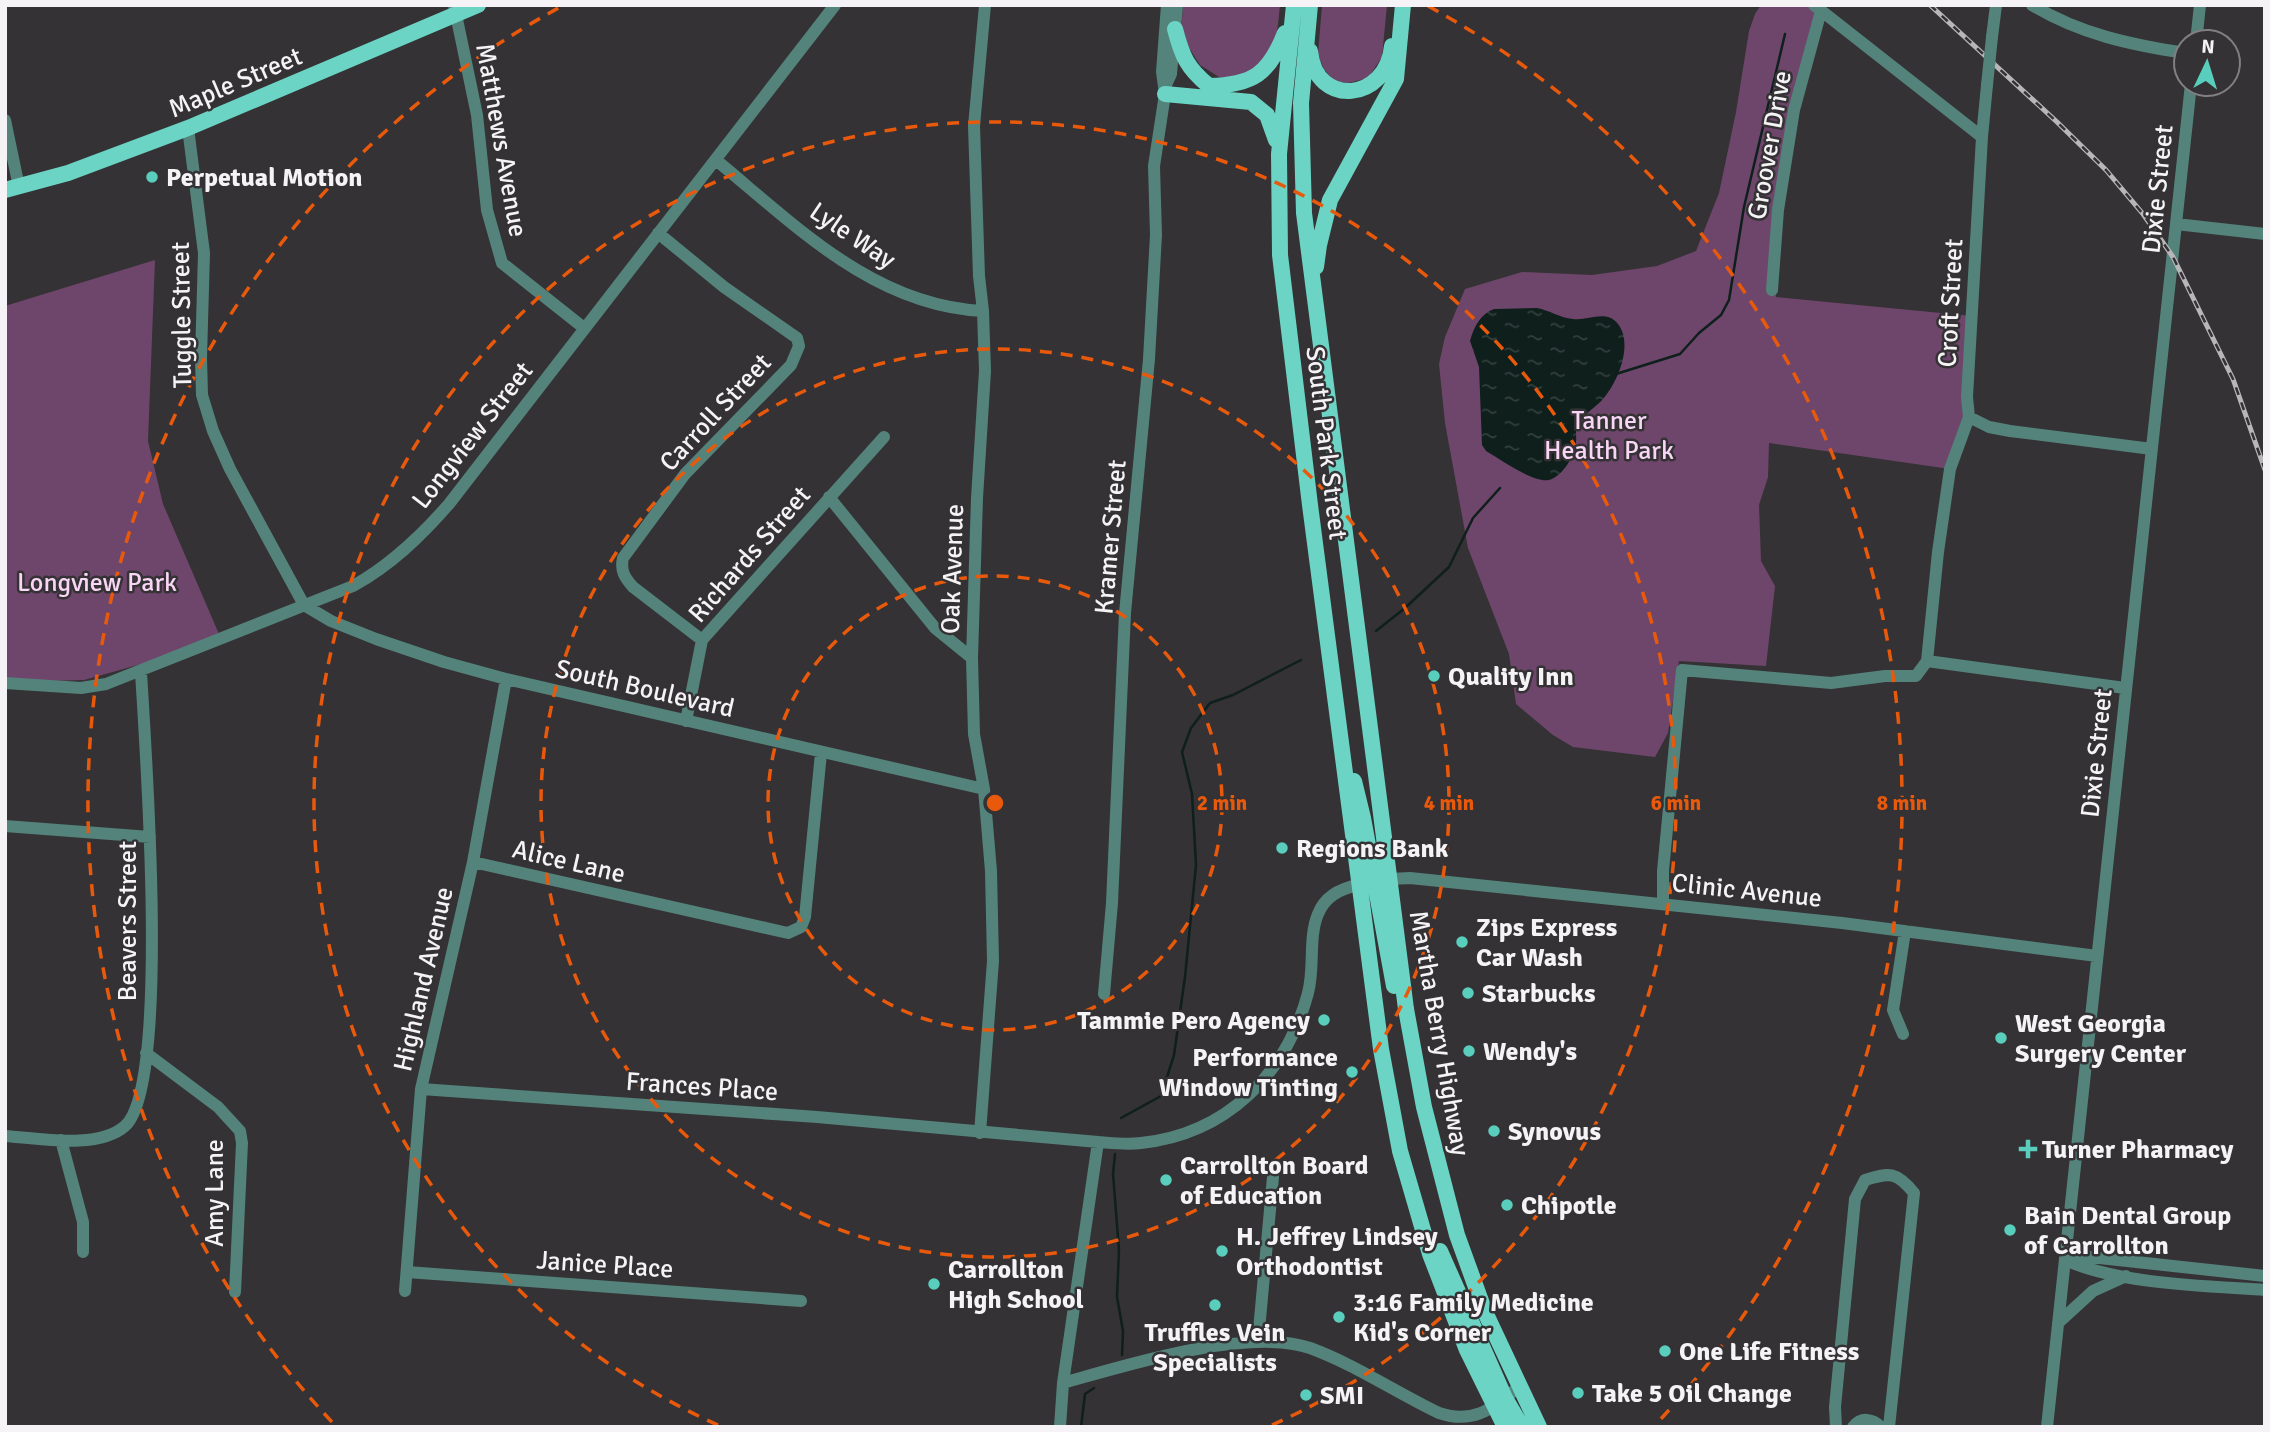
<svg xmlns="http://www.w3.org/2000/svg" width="2270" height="1432" font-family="Signika,sans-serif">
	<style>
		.green { fill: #6e466b }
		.water { fill: url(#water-ripples) }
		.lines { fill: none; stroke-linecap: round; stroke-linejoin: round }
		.stream { stroke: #0e1f1c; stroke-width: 2.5 }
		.minor { stroke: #54837b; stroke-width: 12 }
		.major { stroke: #6bd4c4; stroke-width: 16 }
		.rail-casing { stroke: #b8b6b8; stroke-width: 5 }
		.rail { stroke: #343234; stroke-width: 2.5; stroke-dasharray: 8; stroke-linecap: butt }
		.minor-bridge { stroke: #54837b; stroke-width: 12 }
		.ring { fill: none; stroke: #e8590c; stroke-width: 3.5; stroke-dasharray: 12 9 }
		.poi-dot { fill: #5acebd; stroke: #343234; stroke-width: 2.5 }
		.labels { text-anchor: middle; stroke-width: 5; stroke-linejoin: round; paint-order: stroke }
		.street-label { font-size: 26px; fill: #f5f3f5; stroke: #343234 }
		.poi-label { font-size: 26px; font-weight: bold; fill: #f5f3f5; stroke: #343234; text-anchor: start }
		.park-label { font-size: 26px; fill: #f9d5f6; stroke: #343234 }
		.centre { fill: #e8590c; stroke: #343234; stroke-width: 3.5 }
		.ring-label { font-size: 21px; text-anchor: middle; font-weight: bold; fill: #e8590c; stroke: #343234; stroke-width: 5; stroke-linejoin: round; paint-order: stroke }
	</style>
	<defs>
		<pattern id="water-ripples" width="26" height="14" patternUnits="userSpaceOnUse" patternTransform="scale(1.75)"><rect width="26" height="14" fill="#0e1f1c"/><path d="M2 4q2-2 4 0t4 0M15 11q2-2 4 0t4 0" fill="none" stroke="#32403e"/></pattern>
	</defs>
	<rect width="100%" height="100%" fill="#343234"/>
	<path class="green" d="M1183 5H1280C1275 53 1277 53 1236 80L1219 77 1200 65 1181 35Z
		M1322 5H1387L1382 57 1368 78 1348 83 1334 81 1324 69 1318 55Z
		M1761 5H1812L1821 11 1794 110 1774 250 1776 297 1972 316 1969 417 1950 469 1769 443 1768 477 1759 505 1761 561 1775 586 1766 666 1679 661 1668 733 1655 757 1573 747 1553 735 1516 704 1509 654 1468 548 1445 423 1439 364 1445 337 1465 289 1522 272 1592 275 1657 266 1696 251 1719 193 1736 112 1749 31 1755 14Z
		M155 260 148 441 163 504 219 634 152 661 84 680 45 681 5 678V306Z"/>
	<path class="water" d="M1537 308C1549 310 1560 318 1573 319 1588 321 1606 309 1618 324 1634 345 1617 383 1603 399 1596 407 1585 413 1579 422 1574 428 1577 435 1576 442 1575 456 1562 477 1549 480 1533 483 1500 459 1486 451L1482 445 1479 367 1470 341C1474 327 1480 314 1494 309Z"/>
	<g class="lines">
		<path class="stream" d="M1616 374 1680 354 1699 333 1721 315 1729 300 1744 207 1785 34
			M1376 631 1405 608 1449 567 1473 518 1500 488
			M1121 1118 1161 1096 1174 1055 1185 977 1196 865 1192 794 1182 752 1191 728 1210 703 1233 695 1301 660
			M1115 1154 1113 1174 1119 1250 1117 1297 1123 1331 1122 1355
			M1081 1427 1085 1394 1094 1388"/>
		<path class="minor" d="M454 5 477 115 487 210 502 263 584 328
			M1814 5 1982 137
			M2032 5C2080 34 2131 45 2186 53
			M1992 37 1996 5
			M2196 42 2200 5
			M1166 85 1171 74 1177 5
			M5 120 19 187
			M188 128 204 253 201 358 202 395 213 431 230 469 304 605 331 621 376 639 444 662 506 679 984 789
			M716 160C795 225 874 306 983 311
			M2176 224 2265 234
			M658 233 724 287 797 338 799 346 791 365 685 474 623 558C620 571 625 578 633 587L702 640
			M1772 290 1778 210 1794 110 1821 11
			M1969 417 1989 427 2010 431 2152 449
			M829 497 935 628 972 658
			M1927 661 2125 688
			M5 683 81 688 106 684 353 586C391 565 421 536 449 504L835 5
			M686 721 702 640 884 437
			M5 826 150 837
			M473 862 788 933 801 927 805 917 821 753
			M1390 879 1410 878 1842 923 2097 956
			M1663 903V871L1682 670 1831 683 1885 676H1916L1927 661 1938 552 1950 469 1969 417 1967 397 1982 137 1987 85
			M1104 994 1112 903 1125 613 1149 359 1156 235 1154 166 1165 94 1162 72 1167 5
			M1903 1034 1893 1010 1905 931
			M146 1053 218 1107 240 1131 242 1143 235 1292
			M421 1089 817 1117 1098 1142C1112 1143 1127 1145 1141 1143 1226 1134 1286 1075 1308 993 1315 967 1308 938 1318 914 1325 896 1342 888 1359 885
			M980 1133 993 961 991 871 984 789 974 734 972 658 977 498 985 371 983 311 979 276 974 126 985 5
			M5 1136C38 1138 98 1150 125 1126 171 1086 145 744 141 672
			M61 1140 83 1222V1252
			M2066 1260C2116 1284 2208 1286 2265 1290
			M2066 1260 2081 1256 2265 1276
			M407 1272 801 1301
			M405 1291 421 1089 473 862 506 679
			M2058 1323 2093 1291 2126 1276
			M1258 1341 1273 1177
			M1063 1383C1127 1365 1248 1327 1310 1348 1354 1364 1397 1393 1439 1413 1475 1425 1492 1408 1520 1386
			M1060 1427 1063 1383 1098 1142
			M1836 1427 1835 1407 1855 1199 1865 1180C1890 1172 1897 1172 1914 1193L1889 1427
			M1853 1427C1861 1417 1872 1418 1881 1427
			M2047 1427C2097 979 2142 531 2191 84"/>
		<path class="major" d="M1294 5 1279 154 1280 255 1310 505 1381 1049 1400 1151 1430 1254 1467 1350 1505 1427
			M1310 5 1301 103 1304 213 1406 1009 1424 1107 1457 1235 1485 1312 1539 1427
			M1175 29C1182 56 1187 68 1209 86 1253 85 1269 74 1285 33
			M1310 51C1316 109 1387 101 1392 46
			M1165 94 1251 102 1267 115 1276 140
			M5 190 68 173 188 128 478 5
			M1316 267 1319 245 1330 200 1396 79 1403 5
			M1354 781 1363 818 1394 986
			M1440 1251 1505 1398 1522 1427"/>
		<defs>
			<path id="rail" d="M1930 5 2057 122 2106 170 2143 214 2173 257 2233 379 2265 470"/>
		</defs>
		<use href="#rail" class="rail-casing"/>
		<use href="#rail" class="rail"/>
		<path class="minor-bridge" d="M1987 85 1992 37"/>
	</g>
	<g class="ring">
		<circle cx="995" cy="803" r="227"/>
		<circle cx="995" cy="803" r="454"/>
		<path d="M718 1425A681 681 0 1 1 1272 1425"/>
		<path d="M332 1422A907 907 0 0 1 562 6M1428 6A907 907 0 0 1 1658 1422"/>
	</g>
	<g class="poi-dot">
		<circle cx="152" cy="177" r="7"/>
		<circle cx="1434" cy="676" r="7"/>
		<circle cx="1282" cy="848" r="7"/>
		<circle cx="1462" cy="942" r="7"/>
		<circle cx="1468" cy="993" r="7"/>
		<circle cx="1324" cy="1020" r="7"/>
		<circle cx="2001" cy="1038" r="7"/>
		<circle cx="1469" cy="1051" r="7"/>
		<circle cx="1352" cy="1072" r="7"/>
		<circle cx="1494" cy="1131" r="7"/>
		<path d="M2024.5 1138.5h7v7h7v7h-7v7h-7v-7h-7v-7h7z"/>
		<circle cx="1166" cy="1180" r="7"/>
		<circle cx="1507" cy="1205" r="7"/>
		<circle cx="2010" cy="1230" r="7"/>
		<circle cx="1222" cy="1251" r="7"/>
		<circle cx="934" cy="1284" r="7"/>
		<circle cx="1215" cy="1305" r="7"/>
		<circle cx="1339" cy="1317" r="7"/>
		<circle cx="1665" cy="1351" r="7"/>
		<circle cx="1578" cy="1393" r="7"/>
		<circle cx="1306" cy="1395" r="7"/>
	</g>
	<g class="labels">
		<g class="street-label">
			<text transform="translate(235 82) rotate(-23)" y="9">Maple Street</text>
			<text transform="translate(502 140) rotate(80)" y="9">Matthews Avenue</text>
			<text transform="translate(1769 145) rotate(-80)" y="9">Groover Drive</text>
			<text transform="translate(2157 189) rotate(-84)" y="9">Dixie Street</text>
			<text transform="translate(853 235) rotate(34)" y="9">Lyle Way</text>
			<text transform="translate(1950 303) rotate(-87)" y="9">Croft Street</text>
			<text transform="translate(181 315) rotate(-91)" y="9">Tuggle Street</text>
			<text transform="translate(715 412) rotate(-47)" y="9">Carroll Street</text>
			<text transform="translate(472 435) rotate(-52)" y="9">Longview Street</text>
			<text transform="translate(1327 443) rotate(83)" y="9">South Park Street</text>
			<text transform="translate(1110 537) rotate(-85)" y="9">Kramer Street</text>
			<text transform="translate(749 554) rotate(-49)" y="9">Richards Street</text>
			<text transform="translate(952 569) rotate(-88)" y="9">Oak Avenue</text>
			<text transform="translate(645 688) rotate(13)" y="9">South Boulevard</text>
			<text transform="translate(2096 753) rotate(-84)" y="9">Dixie Street</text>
			<text transform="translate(569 861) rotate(13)" y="9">Alice Lane</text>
			<text transform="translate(1747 890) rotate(6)" y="9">Clinic Avenue</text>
			<text transform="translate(127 921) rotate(-90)" y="9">Beavers Street</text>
			<text transform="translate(423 979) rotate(-77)" y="9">Highland Avenue</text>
			<text transform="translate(1440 1033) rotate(80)" y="9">Martha Berry Highway</text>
			<text transform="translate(702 1086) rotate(4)" y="9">Frances Place</text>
			<text transform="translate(214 1193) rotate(-90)" y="9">Amy Lane</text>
			<text transform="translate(605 1264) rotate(4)" y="9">Janice Place</text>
		</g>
		<g class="poi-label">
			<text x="166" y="186">Perpetual Motion</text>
			<text x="1448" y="685">Quality Inn</text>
			<text x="1296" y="857">Regions Bank</text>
			<text x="1476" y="936">Zips Express<tspan x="1476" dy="30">Car Wash</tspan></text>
			<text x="1482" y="1002">Starbucks</text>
			<text x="1310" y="1029" text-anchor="end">Tammie Pero Agency</text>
			<text x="2015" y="1032">West Georgia<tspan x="2015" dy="30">Surgery Center</tspan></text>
			<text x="1483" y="1060">Wendy's</text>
			<text x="1338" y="1066" text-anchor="end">Performance<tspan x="1338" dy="30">Window Tinting</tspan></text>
			<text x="1508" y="1140">Synovus</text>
			<text x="2042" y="1158">Turner Pharmacy</text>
			<text x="1180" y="1174">Carrollton Board<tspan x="1180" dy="30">of Education</tspan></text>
			<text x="1521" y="1214">Chipotle</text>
			<text x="2024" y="1224">Bain Dental Group<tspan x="2024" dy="30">of Carrollton</tspan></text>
			<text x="1236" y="1245">H. Jeffrey Lindsey<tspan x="1236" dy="30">Orthodontist</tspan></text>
			<text x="948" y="1278">Carrollton<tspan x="948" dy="30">High School</tspan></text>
			<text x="1353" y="1311">3:16 Family Medicine<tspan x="1353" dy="30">Kid's Corner</tspan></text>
			<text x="1215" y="1341" text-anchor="middle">Truffles Vein<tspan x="1215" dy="30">Specialists</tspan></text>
			<text x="1679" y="1360">One Life Fitness</text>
			<text x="1592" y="1402">Take 5 Oil Change</text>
			<text x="1320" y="1404">SMI</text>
		</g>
		<g class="park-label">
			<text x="1609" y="429">Tanner<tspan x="1609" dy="30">Health Park</tspan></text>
			<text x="97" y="591">Longview Park</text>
		</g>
	</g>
	<circle cx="995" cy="803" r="10" class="centre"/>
	<g class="ring-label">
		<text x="1222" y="810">2 min</text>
		<text x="1449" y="810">4 min</text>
		<text x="1676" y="810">6 min</text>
		<text x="1902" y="810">8 min</text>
	</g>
	<rect width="2270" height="1432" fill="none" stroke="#f5f3f5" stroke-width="14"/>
	<g transform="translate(2207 63) rotate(4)"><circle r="33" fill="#343234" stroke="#817f81" stroke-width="2"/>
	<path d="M0-5L12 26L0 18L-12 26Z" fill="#5acebd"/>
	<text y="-10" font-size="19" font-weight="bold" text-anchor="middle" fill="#f5f3f5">N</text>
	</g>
</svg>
